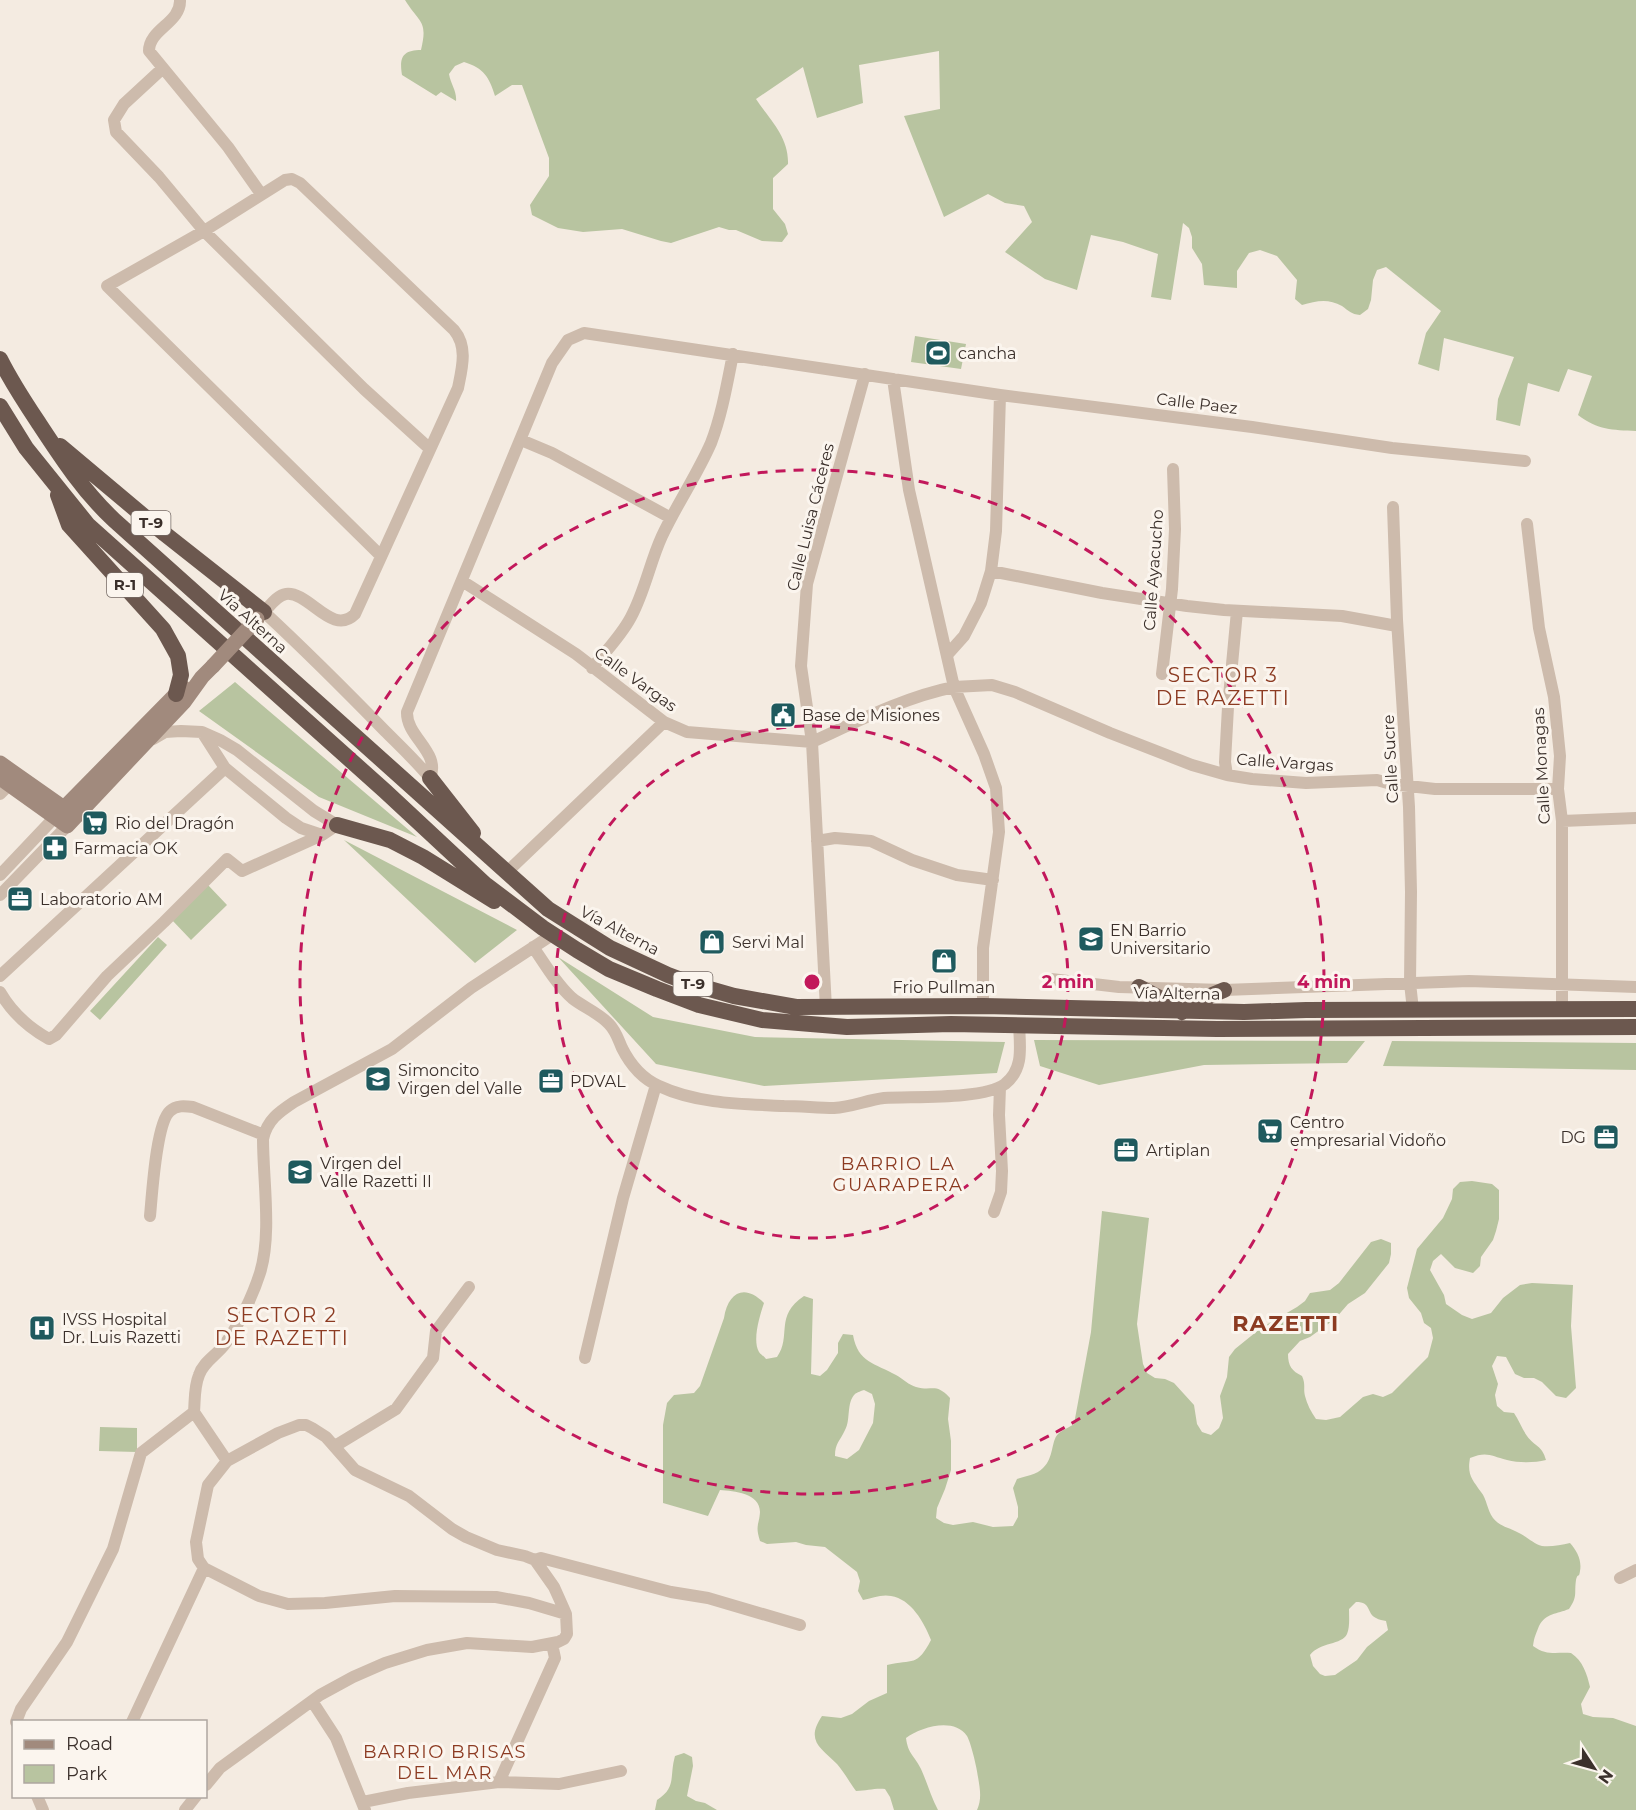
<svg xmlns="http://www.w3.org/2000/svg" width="1636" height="1810" font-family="Montserrat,sans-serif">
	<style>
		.green { fill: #b8c4a0; fill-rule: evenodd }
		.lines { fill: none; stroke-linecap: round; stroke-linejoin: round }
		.minor { stroke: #cdbbac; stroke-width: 12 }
		.secondary { stroke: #a18a7d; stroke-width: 15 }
		.trunk { stroke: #6c584f; stroke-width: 16 }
		.secondary-bridge { stroke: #a18a7d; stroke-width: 15 }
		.ring { fill: none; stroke: #c2185b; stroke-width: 3; stroke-dasharray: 10 8 }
		.labels { text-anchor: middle; stroke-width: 6; stroke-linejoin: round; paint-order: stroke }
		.shield { fill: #fbf5ee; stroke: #756b66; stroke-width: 1.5 }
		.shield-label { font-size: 15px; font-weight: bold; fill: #3b302b }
		.poi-label { font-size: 16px; fill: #3b302b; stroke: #fbf5ee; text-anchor: start }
		.street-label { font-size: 16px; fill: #3b302b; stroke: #fbf5ee }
		.neighbourhood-label { font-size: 18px; letter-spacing: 1.5px; fill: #8c3b22; stroke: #fbf5ee }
		.quarter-label { font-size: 20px; letter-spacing: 1.5px; fill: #8c3b22; stroke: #fbf5ee }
		.district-label { font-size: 22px; font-weight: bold; letter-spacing: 1.5px; fill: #8c3b22; stroke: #fbf5ee }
		.centre { fill: #c2185b; stroke: #fbf5ee; stroke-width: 3 }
		.ring-label { font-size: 18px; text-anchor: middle; font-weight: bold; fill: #c2185b; stroke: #fbf5ee; stroke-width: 6; stroke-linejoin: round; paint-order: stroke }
	</style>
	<rect width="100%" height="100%" fill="#f4ebe1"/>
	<path class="green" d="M405 0H1636V431C1612 430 1598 430 1578 415L1592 376 1568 369 1559 392 1528 383 1520 426 1496 420 1498 399 1514 357 1444 338 1439 371 1418 364 1426 333 1441 311 1386 267 1377 270 1373 280 1371 300 1368 309 1360 315C1351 314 1349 311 1342 306 1328 298 1316 301 1302 305L1295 299 1297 280 1277 256 1260 250 1249 253 1237 271V288L1204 285 1202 264 1192 248V237L1189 228 1183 223 1171 300 1151 297 1158 254 1123 242 1091 235 1077 290 1045 279 1005 252 1032 222 1024 206 1005 203 988 194 944 217 904 116 940 109 939 51 859 65 863 103 817 118 803 67 756 99C770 120 789 137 788 164L773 178V209L785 224 788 234 782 242 762 241 736 230H729L719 227 671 243 661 241 622 229 583 232 558 228 532 215 530 205 549 176V158L522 85H512L495 96C489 77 484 68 464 62L455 66 449 74C451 85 457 91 456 101L441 92 436 96 402 75C399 57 403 50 421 50 428 20 420 24 405 0Z
		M915 336 966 344 961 369 911 362Z
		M235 682 417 837 319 797 199 711Z
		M344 840 517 930 475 963Z
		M208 885 227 905 191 940 172 920Z
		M158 937 167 945 100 1020 90 1011Z
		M558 957 653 1017 755 1037 1005 1042 997 1073 764 1086 656 1064Z
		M1034 1040 1365 1041 1347 1063 1204 1065 1099 1085 1040 1066Z
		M1392 1041 1636 1043V1070L1383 1066Z
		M1472 1181 1492 1184 1499 1190V1219L1496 1231 1493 1240 1481 1257 1480 1266 1473 1273 1455 1268 1441 1254 1433 1261 1430 1270 1444 1295 1446 1304 1462 1315 1472 1319 1491 1313 1503 1298 1520 1285 1532 1283 1573 1285 1571 1326 1576 1388 1566 1398 1556 1396 1542 1382 1534 1378H1524L1515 1374 1506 1357 1497 1356 1492 1366 1498 1384 1495 1395 1497 1406 1504 1412 1514 1413C1519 1420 1522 1429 1527 1436 1535 1447 1542 1445 1546 1460 1534 1463 1519 1463 1507 1460 1491 1456 1487 1451 1470 1458 1467 1475 1472 1479 1481 1492 1487 1499 1487 1510 1493 1518 1500 1527 1511 1528 1521 1534 1528 1538 1534 1544 1542 1546 1551 1547 1561 1545 1570 1543 1577 1551 1582 1560 1580 1571 1579 1579 1578 1572 1576 1580 1574 1594 1578 1596 1569 1609 1557 1614 1546 1613 1539 1626 1536 1634 1534 1637 1533 1646 1547 1656 1555 1652 1571 1653 1583 1661 1587 1674 1590 1687L1581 1704 1583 1714 1593 1717 1613 1718 1636 1726V1810H977C982 1799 980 1789 978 1777 977 1768 971 1743 967 1736 954 1717 921 1727 906 1738 908 1754 914 1755 921 1769 927 1782 931 1797 938 1810H894L890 1797 885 1789C874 1788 867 1791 856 1791 850 1783 844 1772 837 1764 821 1748 805 1741 822 1716L841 1718 852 1714 869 1701 887 1693V1665C913 1659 917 1667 931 1640 924 1622 911 1599 891 1596 882 1594 872 1598 863 1600L858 1591 860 1581 857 1572 825 1547 806 1545 796 1542 767 1544 760 1541C755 1525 759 1526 760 1512 760 1493 734 1491 720 1490L708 1516 663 1503V1425L667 1403 674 1395 694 1393 700 1386 724 1318C728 1293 744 1283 764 1303 760 1315 752 1340 759 1352 761 1355 764 1356 766 1359L777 1357C792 1336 774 1316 804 1296L813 1299 811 1374 820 1376 827 1370 838 1353V1343L843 1334 853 1335C858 1363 875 1363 896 1375 903 1379 909 1385 916 1387 933 1392 935 1382 950 1398L948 1419 951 1441V1470L945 1489 937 1508 936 1518 944 1523 953 1525 973 1522 993 1527 1013 1526 1018 1517V1507L1013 1488 1017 1479C1025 1476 1037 1475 1043 1468 1054 1458 1051 1441 1058 1434 1062 1430 1070 1427 1074 1424L1091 1332 1102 1211 1149 1218 1137 1324 1143 1364 1147 1373 1155 1378 1165 1379 1174 1383 1194 1405 1197 1424 1202 1432 1211 1435 1219 1428 1223 1418 1220 1396 1227 1377 1229 1357 1235 1349 1261 1328 1297 1307 1305 1301 1310 1293 1330 1290 1339 1283 1371 1242 1381 1239 1391 1243V1254L1389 1263 1365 1293 1348 1304 1335 1319 1310 1337 1300 1341 1288 1354C1288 1366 1292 1371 1302 1376 1306 1385 1303 1388 1305 1396 1307 1404 1311 1412 1316 1419L1326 1420 1340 1417 1363 1397 1373 1394 1383 1397 1392 1393 1428 1357 1433 1338 1431 1328 1424 1323 1421 1313 1409 1298 1407 1288 1417 1249 1443 1218 1452 1199 1453 1189 1460 1182ZM864 1390 872 1394 875 1404 873 1423 859 1450 847 1459 835 1456C835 1443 840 1441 845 1430 851 1420 846 1403 855 1394 856 1393 863 1390 864 1390ZM1356 1602C1372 1602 1366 1613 1376 1618 1379 1620 1383 1620 1386 1621L1388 1630 1367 1647 1357 1660 1335 1675 1325 1676 1320 1674 1313 1666 1310 1655C1320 1642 1342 1645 1347 1634 1350 1627 1349 1617 1349 1609Z
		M100 1427 137 1428V1452L99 1451Z
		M684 1753 692 1757 693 1766 687 1796 696 1801 705 1803 717 1810H655L657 1800C677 1787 669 1777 675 1756Z"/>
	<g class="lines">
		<path class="minor" d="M180 0C181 23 149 29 149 51L228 147 261 194
			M163 68 124 104 114 120 116 132 159 177 204 231 364 389 430 449
			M521 440 552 453 671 518
			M1393 507 1397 620 1409 807 1411 892 1410 983 1413 1010
			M1527 524 1539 628 1554 697 1560 756 1558 789 1562 821V1008
			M381 556 107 286 204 231 285 180 292 179 300 183 454 330C468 347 462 368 458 388L355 614C332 637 309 591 286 594 277 595 269 607 264 612 306 651 346 691 385 731 401 747 416 761 430 778
			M991 571 1102 593 1187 606 1224 610 1342 616 1397 626
			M462 581 576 654 664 722 687 732 812 742
			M947 655 964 636 981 603 991 571 996 531 1000 395
			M592 668C606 651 621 636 631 617 645 591 650 562 662 536 677 504 697 475 711 443 722 414 727 384 733 354
			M1162 674 1172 589 1175 529 1173 469
			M202 732 225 768 286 818 301 828 322 835
			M812 742C858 721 905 697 954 687L909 490 893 379
			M1227 775 1225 762 1228 707 1237 611
			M430 778C441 752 406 737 407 712L552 363 568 340 584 333 1000 395 1252 427 1392 448 1525 461
			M0 794 15 779
			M1562 821 1636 818
			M817 841 835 838 871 841 912 860 957 875 993 880
			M506 873 664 722
			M0 875 55 817
			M0 895 67 826
			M533 947C545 964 556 984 572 998 583 1007 599 1013 609 1024 616 1031 618 1039 622 1048 630 1064 643 1079 659 1086 697 1104 743 1104 784 1106 801 1106 818 1108 834 1108 852 1107 867 1100 884 1098 912 1096 983 1100 1005 1084 1024 1069 1020 1047 1019 1025
			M0 976 225 768
			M1051 979 1119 987 1224 990 1469 981 1636 987
			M0 992C11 1011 29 1028 49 1039L56 1035 107 976 164 922 227 859 242 871 322 835 337 825 314 811 237 750 220 740 202 732 181 731 165 732 153 739
			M983 1006V948L999 832 996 788 984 754 954 687 992 685 1015 692 1110 733 1164 754 1192 765 1227 775 1252 779 1306 783 1377 780 1391 784 1435 789H1558
			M826 1008 812 742 801 666 807 584 865 374
			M994 1212 1001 1192 1002 1171 999 1115 1000 1087
			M150 1216C152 1196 156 1123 170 1111 176 1105 185 1106 193 1107L264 1135
			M585 1358 623 1198 656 1085
			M335 1446 396 1409 433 1358 436 1331 469 1287
			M535 1560 541 1558 671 1592 708 1598 800 1625
			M204 1568 259 1596 288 1604 325 1603 395 1596 496 1597 529 1603 566 1614
			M1620 1578 1636 1570
			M312 1701 336 1738 365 1810
			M16 1722 21 1709 67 1642 113 1549 141 1453 194 1412C195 1400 194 1387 199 1375 203 1362 217 1355 225 1344 239 1325 253 1295 260 1273 272 1234 263 1180 263 1139 267 1120 279 1112 294 1102L392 1049 471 988 552 935
			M132 1722 204 1568 198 1559 196 1542 208 1485 227 1461 194 1412
			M499 1782 555 1658 552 1644
			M206 1785 220 1768 320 1695 353 1677 385 1663 427 1650 467 1643 532 1647 558 1642 564 1639 567 1634 566 1614 563 1607 554 1587 535 1560 525 1556 497 1550 466 1537 452 1529 409 1496 355 1470 326 1437 312 1428 306 1425H299L278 1433 227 1461
			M37 1796 43 1810
			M363 1802 408 1793 499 1782 559 1784 621 1771
			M185 1810 196 1796"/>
		<path class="secondary" d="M0 763 71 813
			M0 778 67 826 184 702 202 677 213 666
			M55 817 176 694 184 688"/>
		<path class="trunk" d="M0 359C11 381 24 401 38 422 61 457 83 491 114 520L548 909 610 948 668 975 692 984 734 996 796 1007 983 1006 1244 1012 1306 1010 1636 1009
			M0 406 26 448 88 525 385 791 486 885 543 928 577 950 609 969 657 989 699 1005 762 1020 847 1027 951 1024 1217 1029 1636 1027
			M60 446 165 534 264 612
			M58 495 69 525 163 629 178 656 181 675 176 694
			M430 778 473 833
			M337 825 390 840 423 857 494 901
			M1139 987 1171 1004 1182 1012 1205 998 1224 990"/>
		<path class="secondary-bridge" d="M213 666 257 619"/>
	</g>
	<g class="ring">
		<circle cx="812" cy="982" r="256"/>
		<circle cx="812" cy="982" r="512"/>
	</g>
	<defs>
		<symbol id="stadium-square" viewBox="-11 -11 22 22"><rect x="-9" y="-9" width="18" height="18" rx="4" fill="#1f5a5e" stroke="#fbf5ee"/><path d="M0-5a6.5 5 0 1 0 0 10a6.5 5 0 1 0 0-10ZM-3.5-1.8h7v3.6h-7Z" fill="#fff"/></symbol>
		<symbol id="civic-square" viewBox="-11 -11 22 22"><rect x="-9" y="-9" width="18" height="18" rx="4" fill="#1f5a5e" stroke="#fbf5ee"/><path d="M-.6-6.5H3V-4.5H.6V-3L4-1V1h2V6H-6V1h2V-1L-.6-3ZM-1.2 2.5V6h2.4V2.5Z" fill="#fff"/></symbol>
		<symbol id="supermarket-square" viewBox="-11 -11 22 22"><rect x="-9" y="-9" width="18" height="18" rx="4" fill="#1f5a5e" stroke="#fbf5ee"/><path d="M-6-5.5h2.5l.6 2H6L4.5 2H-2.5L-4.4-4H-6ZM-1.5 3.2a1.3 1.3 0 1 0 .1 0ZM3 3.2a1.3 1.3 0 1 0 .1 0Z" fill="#fff"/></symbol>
		<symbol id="pharmacy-square" viewBox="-11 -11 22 22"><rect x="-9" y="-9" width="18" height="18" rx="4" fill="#1f5a5e" stroke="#fbf5ee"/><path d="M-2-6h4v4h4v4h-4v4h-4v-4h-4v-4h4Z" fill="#fff"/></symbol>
		<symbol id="office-square" viewBox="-11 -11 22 22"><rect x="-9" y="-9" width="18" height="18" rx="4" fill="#1f5a5e" stroke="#fbf5ee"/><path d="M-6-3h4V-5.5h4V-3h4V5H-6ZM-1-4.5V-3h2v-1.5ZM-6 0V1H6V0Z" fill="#fff"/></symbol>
		<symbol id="school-square" viewBox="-11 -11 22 22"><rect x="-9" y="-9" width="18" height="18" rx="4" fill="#1f5a5e" stroke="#fbf5ee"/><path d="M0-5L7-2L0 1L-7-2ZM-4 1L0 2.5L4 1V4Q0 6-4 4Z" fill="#fff"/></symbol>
		<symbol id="shop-square" viewBox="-11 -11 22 22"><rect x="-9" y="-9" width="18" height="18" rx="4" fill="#1f5a5e" stroke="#fbf5ee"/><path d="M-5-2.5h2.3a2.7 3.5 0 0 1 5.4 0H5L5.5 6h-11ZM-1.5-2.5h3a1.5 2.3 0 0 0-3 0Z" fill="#fff"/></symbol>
		<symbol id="university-square" viewBox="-11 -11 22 22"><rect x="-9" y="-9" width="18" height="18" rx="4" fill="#1f5a5e" stroke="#fbf5ee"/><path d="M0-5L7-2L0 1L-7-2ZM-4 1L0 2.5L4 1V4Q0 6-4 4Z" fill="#fff"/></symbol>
		<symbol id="hospital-square" viewBox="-11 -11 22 22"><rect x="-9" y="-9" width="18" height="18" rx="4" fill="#1f5a5e" stroke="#fbf5ee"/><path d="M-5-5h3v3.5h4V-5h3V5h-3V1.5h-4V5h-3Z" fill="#fff"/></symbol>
	</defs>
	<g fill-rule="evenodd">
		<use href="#stadium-square" x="923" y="338" width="30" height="30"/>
		<use href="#civic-square" x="768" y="700" width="30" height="30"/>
		<use href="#supermarket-square" x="80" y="808" width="30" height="30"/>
		<use href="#pharmacy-square" x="40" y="833" width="30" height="30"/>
		<use href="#office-square" x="5" y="884" width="30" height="30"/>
		<use href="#school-square" x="1076" y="924" width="30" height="30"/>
		<use href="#shop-square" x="697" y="927" width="30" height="30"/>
		<use href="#shop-square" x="929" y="946" width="30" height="30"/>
		<use href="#school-square" x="363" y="1064" width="30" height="30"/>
		<use href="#office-square" x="536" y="1066" width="30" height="30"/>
		<use href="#supermarket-square" x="1255" y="1116" width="30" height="30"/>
		<use href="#office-square" x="1591" y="1122" width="30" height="30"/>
		<use href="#office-square" x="1111" y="1135" width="30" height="30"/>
		<use href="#university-square" x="285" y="1157" width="30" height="30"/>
		<use href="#hospital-square" x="27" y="1313" width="30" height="30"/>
	</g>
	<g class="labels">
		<g class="shield">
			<rect x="131.5" y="511" width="39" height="24" rx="4.5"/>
			<rect x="107" y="573" width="36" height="24" rx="4.5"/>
			<rect x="673.5" y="972" width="39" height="24" rx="4.5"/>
		</g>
		<g class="shield-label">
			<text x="151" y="528">T-9</text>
			<text x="125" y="590">R-1</text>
			<text x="693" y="989">T-9</text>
		</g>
		<g class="poi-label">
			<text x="958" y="359">cancha</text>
			<text x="802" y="721">Base de Misiones</text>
			<text x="115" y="829">Rio del Dragón</text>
			<text x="74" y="854">Farmacia OK</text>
			<text x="40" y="905">Laboratorio AM</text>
			<text x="1110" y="936">EN Barrio<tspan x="1110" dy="18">Universitario</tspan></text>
			<text x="732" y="948">Servi Mal</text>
			<text x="944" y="993" text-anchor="middle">Frio Pullman</text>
			<text x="398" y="1076">Simoncito<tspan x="398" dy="18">Virgen del Valle</tspan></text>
			<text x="570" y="1087">PDVAL</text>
			<text x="1290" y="1128">Centro<tspan x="1290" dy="18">empresarial Vidoño</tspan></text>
			<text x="1586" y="1143" text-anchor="end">DG</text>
			<text x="1146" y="1156">Artiplan</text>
			<text x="320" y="1169">Virgen del<tspan x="320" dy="18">Valle Razetti II</tspan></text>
			<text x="62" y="1325">IVSS Hospital<tspan x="62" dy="18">Dr. Luis Razetti</tspan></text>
		</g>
		<g class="street-label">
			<text transform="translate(1197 403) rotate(7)" y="6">Calle Paez</text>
			<text transform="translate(810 517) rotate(-76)" y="6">Calle Luisa Cáceres</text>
			<text transform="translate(1153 570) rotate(-86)" y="6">Calle Ayacucho</text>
			<text transform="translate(253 621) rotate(42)" y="6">Vía Alterna</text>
			<text transform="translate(636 679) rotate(36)" y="6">Calle Vargas</text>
			<text transform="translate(1390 759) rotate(-93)" y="6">Calle Sucre</text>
			<text transform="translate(1285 762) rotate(4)" y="6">Calle Vargas</text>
			<text transform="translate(1541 766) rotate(-93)" y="6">Calle Monagas</text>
			<text transform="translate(620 930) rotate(28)" y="6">Vía Alterna</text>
			<text transform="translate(1177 993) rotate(1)" y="6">Vía Alterna</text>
		</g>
		<g class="neighbourhood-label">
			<text x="898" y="1170">BARRIO LA<tspan x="898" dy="21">GUARAPERA</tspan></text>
			<text x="445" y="1758">BARRIO BRISAS<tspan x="445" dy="21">DEL MAR</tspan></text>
		</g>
		<g class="quarter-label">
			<text x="1223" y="682">SECTOR 3<tspan x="1223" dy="23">DE RAZETTI</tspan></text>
			<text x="282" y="1322">SECTOR 2<tspan x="282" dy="23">DE RAZETTI</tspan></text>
		</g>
		<g class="district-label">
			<text x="1286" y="1331">RAZETTI</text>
		</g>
	</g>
	<circle cx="812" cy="982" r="9" class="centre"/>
	<g class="ring-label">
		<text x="1068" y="988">2 min</text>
		<text x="1324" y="988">4 min</text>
	</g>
	<rect x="12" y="1720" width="195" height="78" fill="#fbf5ee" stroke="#aea6a0" stroke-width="1.5"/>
	<rect x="24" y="1740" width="30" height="9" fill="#a18a7d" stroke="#aea6a0" stroke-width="1.5"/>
	<text x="66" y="1750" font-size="18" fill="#3b302b">Road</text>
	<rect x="24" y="1765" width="30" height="18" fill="#b8c4a0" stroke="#aea6a0" stroke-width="1.5"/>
	<text x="66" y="1780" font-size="18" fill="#3b302b">Park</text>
	<g transform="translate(1594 1768) rotate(126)" stroke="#fbf5ee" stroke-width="4.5" paint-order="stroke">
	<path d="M0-4.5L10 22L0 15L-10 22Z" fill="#3b302b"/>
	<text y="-9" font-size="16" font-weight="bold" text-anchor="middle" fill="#3b302b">N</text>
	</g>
</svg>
